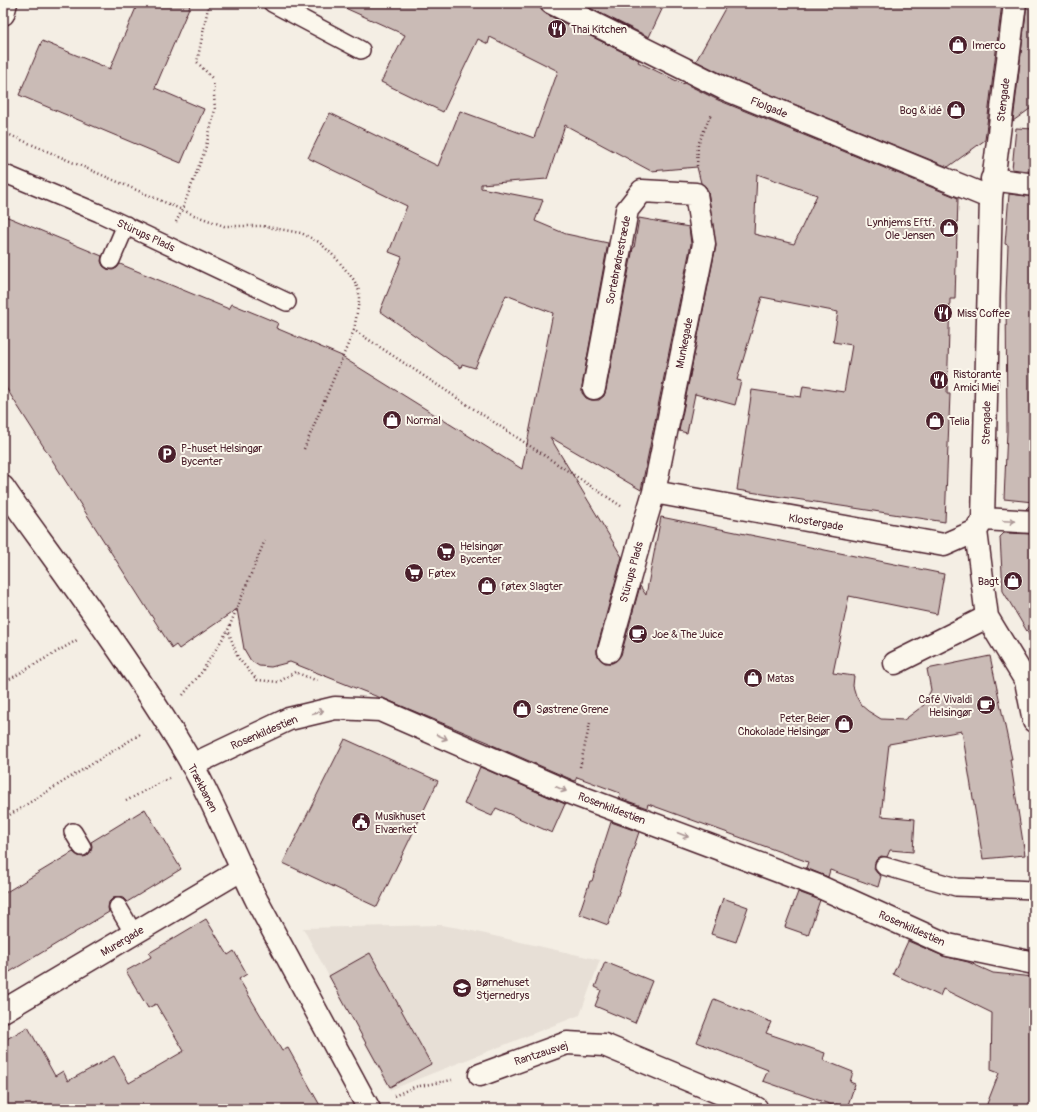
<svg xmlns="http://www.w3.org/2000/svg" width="1037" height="1112" font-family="Pangolin,sans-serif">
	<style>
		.built { fill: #e7dfd6 }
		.building { fill: #cabbb6; stroke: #4a1f2b; fill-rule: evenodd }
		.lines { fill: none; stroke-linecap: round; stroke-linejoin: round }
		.service-casing { stroke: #4a1f2b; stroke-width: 20 }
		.pedestrian-casing { stroke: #4a1f2b; stroke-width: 25 }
		.minor-casing { stroke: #4a1f2b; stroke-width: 25 }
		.secondary-casing { stroke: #4a1f2b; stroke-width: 25 }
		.path { stroke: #4a1f2b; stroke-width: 2.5; stroke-dasharray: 1 3; stroke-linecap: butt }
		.service { stroke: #fbf7ec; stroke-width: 17 }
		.pedestrian { stroke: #fbf7ec; stroke-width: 22 }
		.minor { stroke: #fbf7ec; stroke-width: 22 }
		.secondary { stroke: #fbf7ec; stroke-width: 22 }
		.oneway { stroke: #ab9695 }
		.labels { text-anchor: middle; stroke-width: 4; stroke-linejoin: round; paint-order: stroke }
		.poi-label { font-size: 11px; fill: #4a1f2b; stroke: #fbf7ec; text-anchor: start }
		.street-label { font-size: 11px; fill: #4a1f2b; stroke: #fbf7ec }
	</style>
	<rect width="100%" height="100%" fill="#f4eee4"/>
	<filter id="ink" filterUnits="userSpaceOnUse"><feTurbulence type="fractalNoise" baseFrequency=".025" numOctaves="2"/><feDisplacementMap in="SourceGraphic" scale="8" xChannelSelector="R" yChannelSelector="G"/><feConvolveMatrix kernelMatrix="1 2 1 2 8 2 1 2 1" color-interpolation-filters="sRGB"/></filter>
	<g filter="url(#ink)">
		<path class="built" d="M441 925 459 928 600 960 580 1015 390 1090 303 928Z"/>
		<path class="building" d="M138 3H191L155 88 204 109 181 163 19 95 42 41 110 69Z
			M334 3H540L541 10 546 14 639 60 638 62 683 84 684 83 718 100 958 198 955 299H950L947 394H950L945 522 737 490 752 390 801 397 803 386 844 392 852 345 833 342 838 312 762 297 737 380 741 381 735 405 695 394 687 433 679 431 716 246 708 192 706 187 701 183 697 167 651 171 565 125 547 179 481 184V188L543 200 535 221 566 234 608 243 582 386V393L586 398 591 400H599L604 396 606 390 633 248H634L639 218 689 227 691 244 641 490 550 437 622 557 597 648V654L600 659 605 663H612L617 660 621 655 640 586 646 595 661 517 944 574 937 614 849 596 833 673 854 676 853 686 856 696 861 705 868 711 881 719 904 720 924 705 931 690 927 669 990 656 1012 759H1010L1025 855 983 859 962 731 889 744 881 816 915 819 913 852 890 850 887 857 881 856 877 859 875 863 874 869 877 873 881 876 878 887 830 870 828 877 806 868 808 862 648 804 647 808 619 798 620 793 577 777 575 781 490 744V743L385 699 378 697 290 662 271 667 259 666 251 661 244 649 237 609 179 649 176 645 172 648 3 383V215L102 256 101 261 103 266 107 269 113 270 117 268 120 264 229 309 232 304 278 323 276 328 342 356V357L522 469 553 313 506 295 475 368 462 364 461 368 380 311 402 257 389 252 407 206 308 158 330 113 438 166 460 111 534 138 558 71 490 37 488 44 478 39 443 112 381 82 405 35ZM757 174 817 195 794 244 754 234Z
			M580 3H665L649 37Z
			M728 3H1002L985 140 948 167 728 77 696 61Z
			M1027 3H1034V106L1013 121Z
			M1016 128 1034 129V172L1012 169Z
			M1009 194 1034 197V509H1026L1033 502 1004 499 1007 431 1006 295 1008 245 1005 244Z
			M1004 533 1034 534V643L1003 591 1000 537Z
			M345 739 438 781 377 907 283 863Z
			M480 767 565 804 552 833 496 808 492 816 464 804Z
			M145 809 181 869 127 902 123 898 118 897 113 898 109 902 108 908 109 912 3 976V894L73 852 78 856 83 857 87 856 91 851 92 846 91 842Z
			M611 822 639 832 608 925 579 914 590 881H592Z
			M798 892 820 900 808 935 785 927Z
			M723 898 748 907 736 942 711 934Z
			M206 919 228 955 234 951 247 974 239 979 282 1051 288 1048 322 1109H3V1041L28 1027 55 1076 63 1071 68 1081 114 1056 129 1083 184 1051 156 1004 148 1008 126 971 151 957 149 953Z
			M908 941 943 956 968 962 993 973 1034 977V1109H985L999 1073 991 1070 992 1013 943 989 940 996 893 974Z
			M370 953 431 1064 390 1087 329 976Z
			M605 962 652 981 635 1023 595 1006 601 990 595 987Z
			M714 999 771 1022 766 1033 825 1053 823 1060 853 1072 850 1082 855 1084 847 1108 836 1104 835 1106 763 1081 768 1070 697 1042Z"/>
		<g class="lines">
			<defs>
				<path id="service" d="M272 3 361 50
					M3 173 99 213 287 302
					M111 260 126 225
					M73 832 82 847
					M884 866 956 887 1034 890
					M118 907 134 934"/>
				<path id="pedestrian" d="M552 3 723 88 991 198
					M1015 3 991 198 983 519 976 531 987 617 1026 681 1034 721
					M992 179 1034 185
					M594 388 627 210 642 191 696 194 704 244 654 492 645 522 609 651
					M654 492 944 545 976 531
					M983 519 1034 522
					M895 663 987 617
					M192 765 289 719 335 708 380 710 573 794 818 886 948 945 1034 963"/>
				<path id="minor" d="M3 14 6 3
					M3 1011 241 870
					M480 1075 567 1043 604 1045 756 1108V1109"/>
				<path id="secondary" d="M3 487C24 518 47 548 68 578 109 635 150 693 186 754 214 801 233 853 257 901L369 1109"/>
			</defs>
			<use href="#service" class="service-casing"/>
			<use href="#pedestrian" class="pedestrian-casing"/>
			<use href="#minor" class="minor-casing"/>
			<use href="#secondary" class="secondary-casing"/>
			<path class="path" d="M3 132 194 215 224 226H262L301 233 319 242 336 258 354 280 359 291V301L354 330 621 506
				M697 166 698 145 711 114
				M176 222 182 210 205 150 215 110 213 79 197 62 209 3
				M304 449 354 330
				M265 540 228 630 238 658 257 680 279 682 295 672 320 682
				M3 683 77 640
				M183 695 201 673 228 630
				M580 767 590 723
				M126 801 169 778
				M3 819 142 733
				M394 1096 414 1087 452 1080"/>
			<use href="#service" class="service"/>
			<use href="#pedestrian" class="pedestrian"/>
			<use href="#minor" class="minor"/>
			<use href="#secondary" class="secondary"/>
		</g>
		<defs><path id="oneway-shaft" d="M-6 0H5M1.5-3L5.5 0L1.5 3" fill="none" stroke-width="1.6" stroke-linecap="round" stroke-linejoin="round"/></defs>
		<g class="oneway">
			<use href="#oneway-shaft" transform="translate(1009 521) rotate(3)"/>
			<use href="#oneway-shaft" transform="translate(318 712) rotate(-15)"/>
			<use href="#oneway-shaft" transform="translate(442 737) rotate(24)"/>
			<use href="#oneway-shaft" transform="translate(561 789) rotate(24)"/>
			<use href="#oneway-shaft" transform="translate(683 835) rotate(21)"/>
		</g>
	</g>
	<defs>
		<symbol id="restaurant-disc" viewBox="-11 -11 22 22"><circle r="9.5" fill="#4a1f2b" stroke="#fbf7ec"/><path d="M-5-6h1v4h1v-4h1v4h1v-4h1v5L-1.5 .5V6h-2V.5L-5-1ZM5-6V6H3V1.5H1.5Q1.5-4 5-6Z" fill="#fff"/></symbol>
		<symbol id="shop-disc" viewBox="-11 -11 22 22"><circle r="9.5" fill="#4a1f2b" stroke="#fbf7ec"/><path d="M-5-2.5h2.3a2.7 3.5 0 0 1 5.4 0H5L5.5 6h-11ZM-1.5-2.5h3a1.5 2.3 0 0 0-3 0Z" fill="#fff"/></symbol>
		<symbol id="parking-disc" viewBox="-11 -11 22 22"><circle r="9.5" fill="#4a1f2b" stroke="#fbf7ec"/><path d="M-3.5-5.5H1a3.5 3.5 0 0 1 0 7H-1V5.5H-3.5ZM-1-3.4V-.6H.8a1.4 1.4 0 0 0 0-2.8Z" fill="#fff"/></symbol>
		<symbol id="supermarket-disc" viewBox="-11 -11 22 22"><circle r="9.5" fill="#4a1f2b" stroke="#fbf7ec"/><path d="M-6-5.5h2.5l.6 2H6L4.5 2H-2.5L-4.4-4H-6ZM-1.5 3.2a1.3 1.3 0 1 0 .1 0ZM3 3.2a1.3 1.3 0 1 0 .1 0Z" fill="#fff"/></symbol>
		<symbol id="cafe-disc" viewBox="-11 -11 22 22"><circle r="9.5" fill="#4a1f2b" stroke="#fbf7ec"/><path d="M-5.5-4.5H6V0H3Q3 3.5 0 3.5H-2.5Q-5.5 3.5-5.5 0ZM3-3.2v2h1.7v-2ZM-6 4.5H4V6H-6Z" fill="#fff"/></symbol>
		<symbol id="civic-disc" viewBox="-11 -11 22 22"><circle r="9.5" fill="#4a1f2b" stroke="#fbf7ec"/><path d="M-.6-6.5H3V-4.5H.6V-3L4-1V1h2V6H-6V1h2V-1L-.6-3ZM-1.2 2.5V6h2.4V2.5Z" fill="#fff"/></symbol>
		<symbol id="school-disc" viewBox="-11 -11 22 22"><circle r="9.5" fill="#4a1f2b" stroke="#fbf7ec"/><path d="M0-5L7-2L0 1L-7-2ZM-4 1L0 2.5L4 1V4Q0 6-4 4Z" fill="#fff"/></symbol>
	</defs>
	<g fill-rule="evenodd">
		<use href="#restaurant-disc" x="546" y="18" width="22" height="22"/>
		<use href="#shop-disc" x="947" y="34" width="22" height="22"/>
		<use href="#shop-disc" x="945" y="99" width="22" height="22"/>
		<use href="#shop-disc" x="938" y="217" width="22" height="22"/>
		<use href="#restaurant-disc" x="932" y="302" width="22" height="22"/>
		<use href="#restaurant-disc" x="928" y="369" width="22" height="22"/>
		<use href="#shop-disc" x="381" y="409" width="22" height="22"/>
		<use href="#shop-disc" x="924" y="410" width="22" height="22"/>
		<use href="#parking-disc" x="156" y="443" width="22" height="22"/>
		<use href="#supermarket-disc" x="435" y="541" width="22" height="22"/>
		<use href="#supermarket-disc" x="403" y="562" width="22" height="22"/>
		<use href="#shop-disc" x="1002" y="570" width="22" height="22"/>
		<use href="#shop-disc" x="476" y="575" width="22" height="22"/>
		<use href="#cafe-disc" x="627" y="623" width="22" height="22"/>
		<use href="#shop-disc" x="742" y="667" width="22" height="22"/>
		<use href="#cafe-disc" x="975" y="694" width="22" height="22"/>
		<use href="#shop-disc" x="511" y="698" width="22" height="22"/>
		<use href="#shop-disc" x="833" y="713" width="22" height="22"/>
		<use href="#civic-disc" x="350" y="811" width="22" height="22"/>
		<use href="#school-disc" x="451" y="977" width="22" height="22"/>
	</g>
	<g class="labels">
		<g class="poi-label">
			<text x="571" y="33">Thai Kitchen</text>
			<text x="972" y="49">Imerco</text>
			<text x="942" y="114" text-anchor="end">Bog &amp; idé</text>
			<text x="935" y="226" text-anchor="end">Lynhjems Eftf.<tspan x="935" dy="13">Ole Jensen</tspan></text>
			<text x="957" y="317">Miss Coffee</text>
			<text x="953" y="378">Ristorante<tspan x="953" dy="13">Amici Miei</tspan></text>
			<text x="406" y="424">Normal</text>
			<text x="949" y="425">Telia</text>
			<text x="181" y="452">P-huset Helsingør<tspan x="181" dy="13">Bycenter</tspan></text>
			<text x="460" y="550">Helsingør<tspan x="460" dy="13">Bycenter</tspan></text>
			<text x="428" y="577">Føtex</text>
			<text x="999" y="585" text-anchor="end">Bagt</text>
			<text x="501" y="590">føtex Slagter</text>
			<text x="652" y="638">Joe &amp; The Juice</text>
			<text x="767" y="682">Matas</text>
			<text x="972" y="703" text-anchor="end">Café Vivaldi<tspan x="972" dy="13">Helsingør</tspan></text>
			<text x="536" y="713">Søstrene Grene</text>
			<text x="830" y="722" text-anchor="end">Peter Beier<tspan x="830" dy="13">Chokolade Helsingør</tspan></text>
			<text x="375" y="820">Musikhuset<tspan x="375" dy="13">Elværket</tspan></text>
			<text x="476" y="986">Børnehuset<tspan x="476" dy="13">Stjernedrys</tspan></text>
		</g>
		<g class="street-label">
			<text transform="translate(1003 100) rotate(-83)" y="4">Stengade</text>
			<text transform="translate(769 107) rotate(22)" y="4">Fiolgade</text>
			<text transform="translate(146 235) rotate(25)" y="4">Stürups Plads</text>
			<text transform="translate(618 260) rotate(-79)" y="4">Sortebrødrestræde</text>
			<text transform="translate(684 343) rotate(-79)" y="4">Munkegade</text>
			<text transform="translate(986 423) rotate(-89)" y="4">Stengade</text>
			<text transform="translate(816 522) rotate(10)" y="4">Klostergade</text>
			<text transform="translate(631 572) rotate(-75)" y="4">Stürups Plads</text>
			<text transform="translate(264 732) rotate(-23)" y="4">Rosenkildestien</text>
			<text transform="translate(203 788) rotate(63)" y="4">Trækbanen</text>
			<text transform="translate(612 808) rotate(21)" y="4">Rosenkildestien</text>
			<text transform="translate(912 928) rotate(24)" y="4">Rosenkildestien</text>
			<text transform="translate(122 941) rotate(-31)" y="4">Murergade</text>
			<text transform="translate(541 1053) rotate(-18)" y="4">Rantzausvej</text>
		</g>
	</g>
	<rect width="1037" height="1112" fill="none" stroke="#fbf7ec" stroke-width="16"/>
	<rect x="8" y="8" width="1021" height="1096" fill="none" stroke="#4a1f2b" stroke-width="1.5" filter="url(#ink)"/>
</svg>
